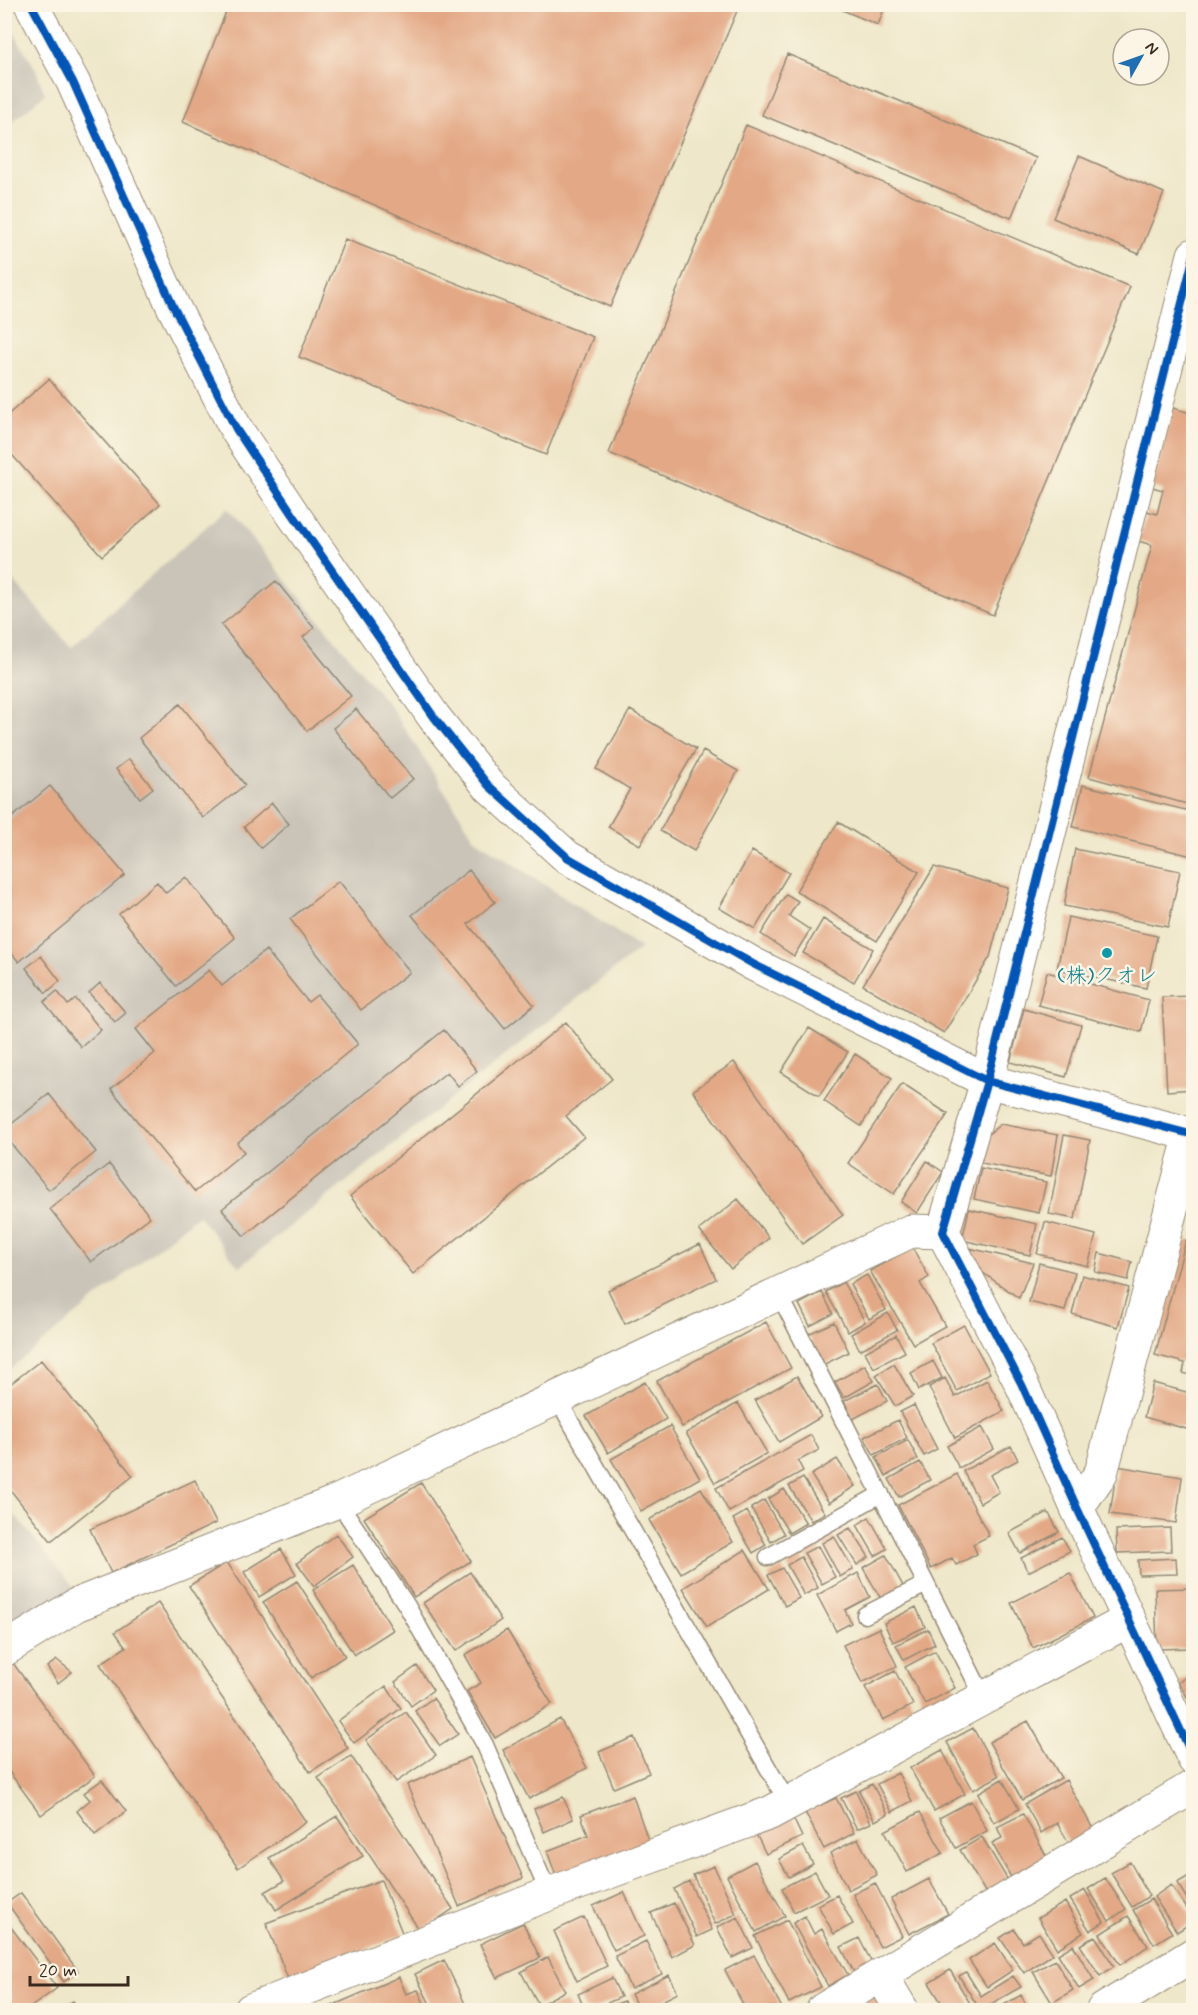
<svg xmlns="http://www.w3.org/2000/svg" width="1198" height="2015" font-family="Mynerve,'Klee One',sans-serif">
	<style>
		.industrial { fill: #c9c3b8 }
		.building { fill: #e3a885 }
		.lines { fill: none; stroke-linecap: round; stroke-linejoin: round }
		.lane-casing { stroke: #948874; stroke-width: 19 }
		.street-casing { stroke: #948874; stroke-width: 35 }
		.secondary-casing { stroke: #948874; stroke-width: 35 }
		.lane { stroke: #fff; stroke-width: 16 }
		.street { stroke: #fff; stroke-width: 33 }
		.secondary { stroke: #fff; stroke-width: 33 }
		.cycleway-casing { stroke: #fcf5e5; stroke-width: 11 }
		.cycleway { stroke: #0057b8; stroke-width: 8 }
		.culture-dot { fill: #0f9aa8; stroke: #fcf5e5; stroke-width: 2 }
		.labels { text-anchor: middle; stroke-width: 5; stroke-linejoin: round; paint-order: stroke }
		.culture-label { font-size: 21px; fill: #0d838f; stroke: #fcf5e5 }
	</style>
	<rect width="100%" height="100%" fill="#fcf5e5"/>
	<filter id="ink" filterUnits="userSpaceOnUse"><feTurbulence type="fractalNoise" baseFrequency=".0167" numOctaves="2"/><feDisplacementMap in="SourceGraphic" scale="12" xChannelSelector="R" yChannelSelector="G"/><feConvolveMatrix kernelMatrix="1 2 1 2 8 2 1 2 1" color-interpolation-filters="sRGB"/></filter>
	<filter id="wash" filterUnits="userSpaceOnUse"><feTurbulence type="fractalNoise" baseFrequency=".008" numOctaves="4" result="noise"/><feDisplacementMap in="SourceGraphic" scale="24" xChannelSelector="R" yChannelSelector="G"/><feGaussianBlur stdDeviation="1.35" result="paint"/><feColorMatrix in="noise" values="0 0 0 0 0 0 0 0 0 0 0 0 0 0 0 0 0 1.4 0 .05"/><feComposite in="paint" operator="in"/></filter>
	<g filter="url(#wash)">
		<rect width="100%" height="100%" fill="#eee7c9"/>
		<path class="industrial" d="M5 18 35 68 45 94 5 128Z
			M227 508 393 710 475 839 641 948 239 1267 198 1215 5 1373 4 570 71 647Z
			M4 1502 79 1593 4 1639Z"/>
		<g id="blocks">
			<path class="building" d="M229 4H740L610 307 183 122Z
				M828 4H886L878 25Z
				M787 54 1036 158 1011 218 762 115Z
				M746 125 1130 287 993 615 609 453Z
				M1079 156 1164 193 1139 254 1053 218Z
				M345 239 593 337 546 455 299 357Z
				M49 379 160 504 102 556 4 446V418Z
				M1173 408 1194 414V806L1089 777 1152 545 1138 541 1147 511 1157 514 1163 490 1152 487Z
				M276 581 314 628 303 637 351 696 307 731 221 625Z
				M180 704 245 785 203 818 139 738Z
				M356 709 413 779 390 798 333 728Z
				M630 710 696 749 640 845 608 827 630 789 596 769Z
				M703 751 738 771 694 851 660 831Z
				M129 759 153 788 140 798 116 769Z
				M1083 785 1194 812 1192 856 1073 827Z
				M50 786 125 875 19 962 4 944V824Z
				M272 803 289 824 261 848 244 827Z
				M838 822 919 872 877 941 796 891Z
				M1075 849 1180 871 1168 927 1064 906Z
				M752 851 789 873 755 929 719 908Z
				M934 867 1008 888 990 957 944 1033 863 985Z
				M469 870 495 902 468 924 534 1005 505 1029 412 915Z
				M186 877 235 938 176 986 119 914 157 882 166 893Z
				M339 881 410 972 361 1010 290 919Z
				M786 894 798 901 789 916 810 930 794 956 761 934Z
				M1068 917 1157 936 1146 988 1057 969Z
				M823 919 873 949 854 982 803 953Z
				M266 950 308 1002 317 995 358 1044 237 1143 244 1152 195 1192 111 1089 155 1053 136 1029 209 970 222 986Z
				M41 956 60 981 46 993 26 968Z
				M1047 972 1149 1000 1141 1032 1038 1005Z
				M100 983 126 1013 115 1022 89 993Z
				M57 991 68 1005 76 999 101 1030 81 1047 44 1002Z
				M1194 996V1089L1167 1091 1162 997Z
				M1024 1009 1081 1025 1066 1077 1010 1062Z
				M566 1022 612 1079 566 1116 584 1137 413 1274 350 1196Z
				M809 1028 848 1052 819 1096 781 1072Z
				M444 1030 477 1071 458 1086 447 1072 244 1236 222 1209Z
				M855 1054 892 1078 861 1126 824 1101Z
				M734 1062 843 1215 802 1244 693 1091Z
				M902 1084 948 1114 894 1194 848 1163Z
				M49 1094 96 1152 49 1190 4 1135V1130Z
				M1001 1124 1058 1135 1051 1176 981 1163 987 1135Z
				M1064 1135 1090 1140 1075 1219 1049 1214Z
				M927 1161 943 1172 917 1213 901 1202Z
				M109 1164 150 1217 91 1262 50 1209Z
				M981 1168 1046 1182 1039 1213 974 1199Z
				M738 1199 769 1238 731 1269 699 1230Z
				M969 1209 1037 1224 1030 1255 962 1240Z
				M1045 1222 1096 1235 1088 1266 1037 1254Z
				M1186 1240 1194 1242V1376L1183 1373 1185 1363 1155 1355Z
				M700 1244 716 1279 625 1324 608 1290Z
				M912 1247 929 1277 920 1283 945 1326 913 1344 870 1271Z
				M969 1248 1033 1263 1019 1298 982 1272Z
				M1099 1253 1132 1262 1128 1280 1095 1272Z
				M1039 1263 1075 1272 1065 1311 1029 1302Z
				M867 1275 886 1310 869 1319 850 1284Z
				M1082 1275 1129 1288 1118 1327 1072 1314Z
				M843 1282 865 1322 848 1332 826 1292Z
				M822 1292 833 1314 810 1326 799 1304Z
				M888 1313 897 1330 860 1350 851 1334Z
				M766 1322 791 1368 682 1427 657 1381Z
				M834 1322 849 1352 823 1365 808 1334Z
				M964 1325 990 1373 957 1391 931 1343Z
				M896 1335 905 1352 874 1368 865 1352Z
				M41 1360 133 1476 51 1541 4 1482V1389Z
				M933 1361 942 1378 919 1390 911 1373Z
				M894 1364 913 1396 895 1406 876 1375Z
				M865 1365 874 1381 844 1398 835 1382Z
				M797 1376 821 1417 779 1442 755 1400Z
				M945 1378 955 1397 987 1380 1004 1411 955 1438 929 1387Z
				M645 1382 666 1419 608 1453 586 1416Z
				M1153 1383 1194 1394V1416L1190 1430 1144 1417Z
				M878 1384 887 1401 853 1419 844 1401Z
				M738 1403 767 1453 715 1483 686 1433Z
				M914 1405 937 1449 924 1456 900 1412Z
				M898 1420 907 1438 874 1455 864 1437Z
				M670 1426 700 1478 641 1511 611 1459Z
				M982 1427 994 1449 959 1468 947 1446Z
				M811 1435 819 1450 798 1461 803 1471 729 1512 716 1488Z
				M908 1440 918 1459 886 1476 876 1457Z
				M1011 1446 1018 1460 990 1475 999 1492 980 1503 963 1471Z
				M837 1459 855 1486 829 1503 811 1475Z
				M920 1462 930 1480 899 1497 889 1479Z
				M1117 1466 1182 1477 1176 1523 1110 1514Z
				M957 1474 989 1536 973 1544 977 1554 956 1565 952 1558 931 1569 898 1505Z
				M803 1478 825 1513 811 1521 789 1486Z
				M195 1480 216 1523 111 1573 90 1529Z
				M421 1483 471 1561 414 1597 364 1518Z
				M701 1488 733 1542 681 1573 649 1520Z
				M784 1489 806 1523 789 1533 768 1499Z
				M764 1500 784 1534 771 1542 751 1508Z
				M747 1511 766 1545 753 1553 733 1519Z
				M1048 1512 1059 1532 1020 1553 1009 1533Z
				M869 1517 887 1549 875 1556 857 1525Z
				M850 1528 869 1557 857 1565 838 1535Z
				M1170 1528 1171 1551 1117 1553 1116 1530Z
				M336 1534 353 1557 314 1586 297 1563Z
				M834 1536 853 1569 840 1577 822 1543Z
				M1062 1537 1070 1551 1028 1572 1021 1558Z
				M818 1546 835 1577 822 1584 804 1553Z
				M281 1549 296 1574 259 1597 244 1572Z
				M745 1550 769 1589 707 1627 683 1588Z
				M886 1555 903 1586 881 1599 863 1568Z
				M801 1557 818 1588 804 1595 787 1565Z
				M1176 1558 1177 1574 1139 1575 1138 1560Z
				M227 1562 348 1748 310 1772 189 1586Z
				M353 1565 393 1630 354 1655 313 1590Z
				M782 1568 799 1598 785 1606 768 1575Z
				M470 1572 501 1620 456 1651 423 1603Z
				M858 1573 870 1597 845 1610 851 1623 836 1631 817 1595Z
				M1070 1573 1093 1618 1033 1648 1011 1603Z
				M297 1581 345 1656 311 1678 263 1602Z
				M1194 1588V1648L1157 1649 1155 1589Z
				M158 1603 306 1822 238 1868 100 1664 126 1647 115 1632Z
				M916 1607 925 1627 893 1642 884 1623Z
				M879 1628 897 1666 862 1683 843 1645Z
				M928 1629 935 1644 904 1660 896 1645Z
				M507 1630 552 1704 495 1738 467 1691 481 1683 465 1655Z
				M935 1651 955 1688 925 1704 905 1667Z
				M57 1660 72 1672 58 1683 47 1667Z
				M13 1663 95 1776 41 1815 4 1765V1669Z
				M417 1666 433 1690 411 1706 395 1682Z
				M895 1671 913 1705 883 1720 865 1687Z
				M1194 1673V1708L1178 1682Z
				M386 1686 401 1708 354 1743 338 1721Z
				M433 1698 458 1734 440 1746 415 1711Z
				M406 1712 436 1755 396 1782 366 1740Z
				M560 1719 587 1768 529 1799 503 1750Z
				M1028 1721 1061 1778 1022 1800 989 1742Z
				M973 1728 999 1776 973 1790 947 1742Z
				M634 1737 649 1773 614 1788 599 1752Z
				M942 1750 965 1794 934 1811 910 1768Z
				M351 1756 453 1909 420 1931 318 1778Z
				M470 1757 523 1878 459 1906 407 1785Z
				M898 1773 912 1801 892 1812 877 1784Z
				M1002 1779 1019 1809 994 1823 978 1793Z
				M102 1780 126 1811 95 1835 77 1811 90 1800 84 1793Z
				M1066 1780 1093 1829 1069 1843 1057 1823 1041 1833 1025 1804Z
				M872 1784 888 1814 875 1821 859 1791Z
				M856 1791 871 1823 857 1829 841 1798Z
				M633 1796 649 1843 556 1876 547 1851 588 1835 581 1815Z
				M563 1797 573 1819 544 1832 534 1809Z
				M836 1798 854 1833 824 1849 805 1812Z
				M971 1801 987 1831 956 1848 939 1818Z
				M920 1812 943 1853 907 1872 885 1831Z
				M1023 1814 1048 1859 1012 1879 992 1843 1002 1838 997 1827Z
				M337 1816 363 1856 276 1910 265 1892 284 1881 269 1858Z
				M792 1816 802 1837 766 1854 756 1834Z
				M982 1837 1009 1882 987 1895 960 1850Z
				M858 1839 877 1875 848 1890 830 1853Z
				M803 1846 813 1864 789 1877 779 1859Z
				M755 1861 785 1916 756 1932 727 1876Z
				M1130 1862 1149 1896 1132 1907 1111 1873Z
				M714 1866 736 1914 715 1924 693 1875Z
				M815 1871 828 1895 794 1912 782 1888Z
				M1194 1873V1910L1177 1883Z
				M1105 1878 1126 1909 1109 1921 1088 1889Z
				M929 1879 948 1914 909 1934 891 1899Z
				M381 1880 403 1935 288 1979 266 1923Z
				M689 1881 712 1930 697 1937 674 1889Z
				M875 1883 902 1936 880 1947 853 1894Z
				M1171 1885 1194 1919V1921L1177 1932 1154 1897Z
				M1085 1890 1104 1922 1090 1931 1070 1899Z
				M624 1892 644 1936 614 1950 593 1906Z
				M21 1893 78 1971 64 1982 7 1903Z
				M837 1895 853 1924 834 1934 818 1905Z
				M1151 1899 1172 1933 1154 1944 1133 1910Z
				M1065 1902 1083 1933 1057 1949 1038 1918Z
				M674 1903 695 1945 672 1957 651 1913Z
				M805 1916 814 1934 822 1929 848 1975 828 1986 793 1923Z
				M1128 1916 1148 1946 1120 1965 1100 1934Z
				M584 1917 607 1966 577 1981 554 1931Z
				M738 1917 753 1948 732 1958 717 1927Z
				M4 1918 57 1988 27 2010H4Z
				M787 1920 821 1987 789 2003 755 1936Z
				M523 1923 540 1958 497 1978 480 1944Z
				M1014 1929 1023 1943 1039 1933 1053 1954 1024 1973 1000 1938Z
				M1095 1936 1114 1966 1100 1976 1080 1945Z
				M859 1938 873 1965 855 1974 841 1947Z
				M646 1941 662 1974 631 1989 615 1956Z
				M995 1943 1013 1970 987 1987 969 1960Z
				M1073 1945 1094 1980 1079 1989 1058 1954Z
				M754 1955 782 2008 778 2010H746L725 1970Z
				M548 1957 565 1991 539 2005 521 1972Z
				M444 1960 468 2010H433L415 1974Z
				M1055 1960 1073 1990 1052 2003 1033 1972Z
				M950 1970 974 2010H946L929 1983Z
				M966 1972 981 1996 1013 1976 1021 1987 980 2010 959 1976Z
				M669 1975 678 1993 644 2010H639L631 1994Z
				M399 1977 406 1994 418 1990 427 2010H322Z
				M612 1978 621 1997 592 2010H585L578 1994Z
				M876 1994 885 2010H847Z
				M1021 1995 1029 2010H995Z
				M73 2001 80 2010H59Z
				M566 2001 570 2010H547Z
				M624 2001 628 2010H603Z"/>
		</g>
	</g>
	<g filter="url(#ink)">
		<use href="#blocks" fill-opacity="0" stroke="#948874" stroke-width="1.5"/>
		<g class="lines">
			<defs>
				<path id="lane" d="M779 1294 984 1698
					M557 1398 788 1803
					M338 1501 407 1606 485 1745 549 1894
					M768 1557 881 1494
					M865 1615 926 1584"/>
				<path id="street" d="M1077 1508 1101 1473 1191 1134
					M4 1650 76 1605 338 1501 911 1231 943 1232
					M881 1975 902 2010
					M251 2010 549 1894 770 1813 1129 1620
					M823 2010 1194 1786
					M1103 2010 1194 1954"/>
				<path id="secondary" d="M31 4 73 82 173 306 236 429 292 513 434 717 488 785 567 857 753 964 987 1081 1194 1135
					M1194 255 987 1081 943 1232 1022 1385 1077 1508 1194 1759"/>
			</defs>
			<use href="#lane" class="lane-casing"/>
			<use href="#street" class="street-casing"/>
			<use href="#secondary" class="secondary-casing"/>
			<use href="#lane" class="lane"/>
			<use href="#street" class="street"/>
			<use href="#secondary" class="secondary"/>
			<defs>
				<path id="cycleway" d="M31 4 73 82 173 306 236 429 292 513 434 717 488 785 567 857 753 964 987 1081 1194 1135
					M1194 255 987 1081 943 1232 1022 1385 1077 1508 1194 1759"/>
			</defs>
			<use href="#cycleway" class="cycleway-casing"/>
			<use href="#cycleway" class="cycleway"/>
		</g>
	</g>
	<circle class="culture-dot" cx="1107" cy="953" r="6"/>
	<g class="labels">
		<g class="culture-label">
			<text x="1107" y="982">(株)クオレ</text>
		</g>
	</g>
	<rect width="1198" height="2015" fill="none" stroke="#fcf5e5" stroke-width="24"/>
	<g transform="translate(1141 57) rotate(50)"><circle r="28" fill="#fcf5e5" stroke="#afa495" stroke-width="1.5"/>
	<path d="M0-4.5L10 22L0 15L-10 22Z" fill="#1f6fb2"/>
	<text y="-9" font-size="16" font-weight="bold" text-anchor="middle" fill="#3b2a1e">N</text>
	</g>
	<path d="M30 1976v9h98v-9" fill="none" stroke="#3b2a1e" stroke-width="3"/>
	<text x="39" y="1976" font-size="18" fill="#3b2a1e" stroke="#fcf5e5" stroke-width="4.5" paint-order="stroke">20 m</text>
</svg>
